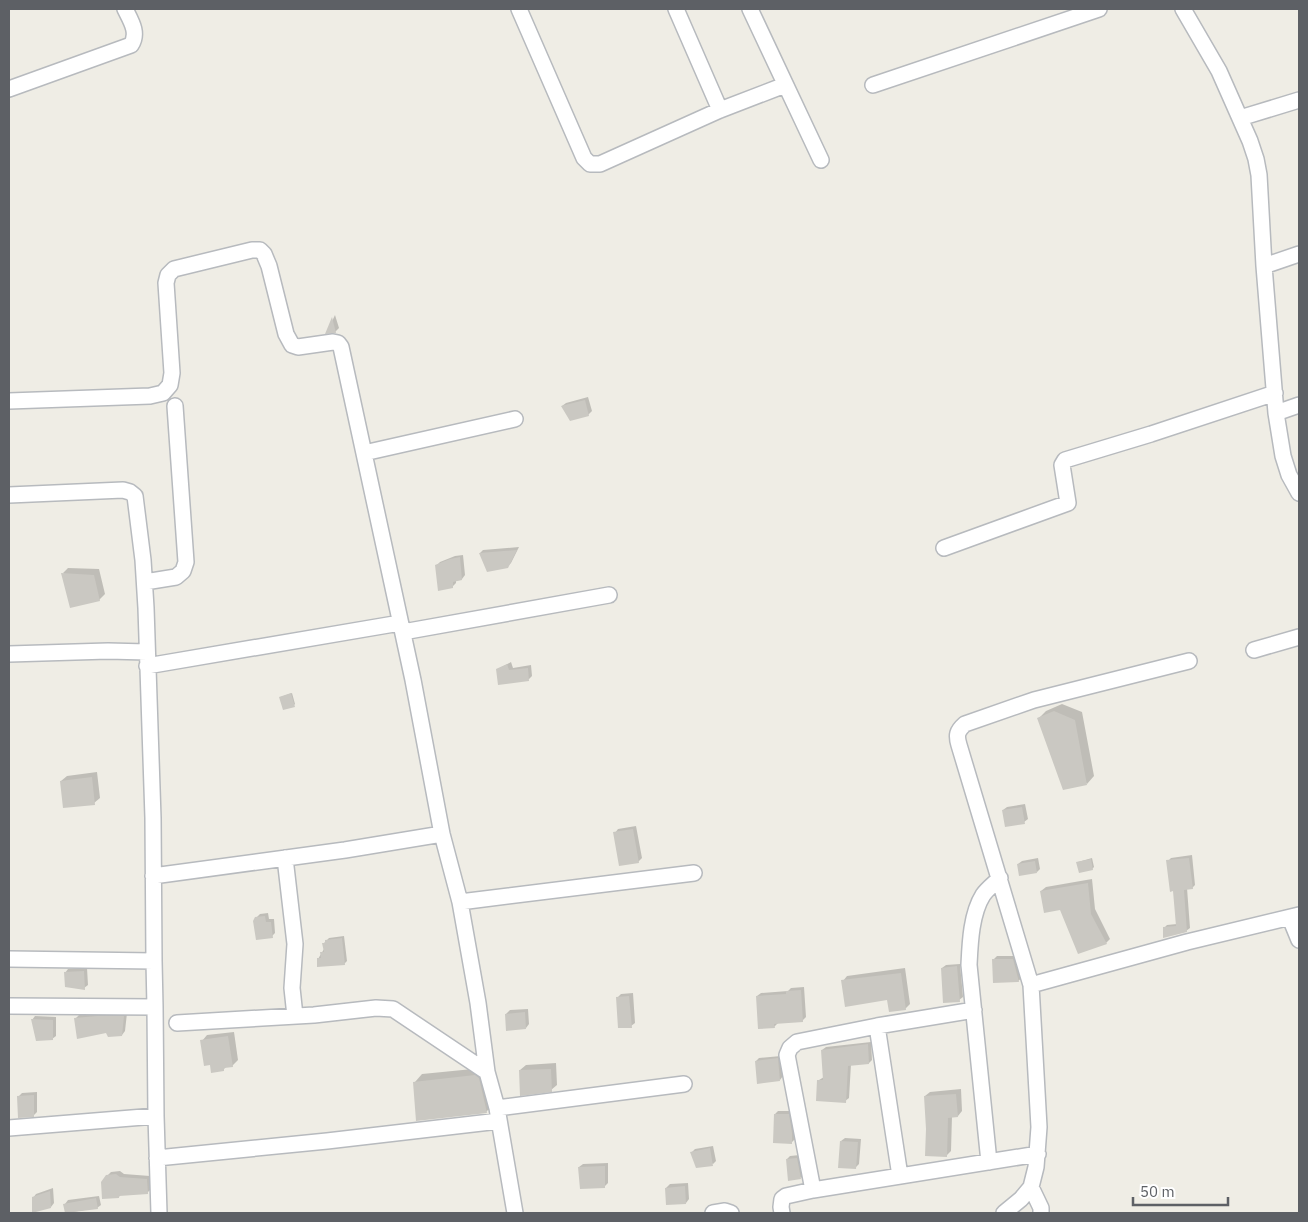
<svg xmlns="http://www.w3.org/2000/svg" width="1308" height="1222" font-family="'IBM Plex Sans',sans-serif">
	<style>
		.shadow { fill: #0003 }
		.building { fill: #cac8c2 }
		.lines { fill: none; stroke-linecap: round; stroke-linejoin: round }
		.minor-casing { stroke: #b7babe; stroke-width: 18 }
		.minor { stroke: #fff; stroke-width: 15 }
	</style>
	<rect width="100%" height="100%" fill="#efede5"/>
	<path class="shadow" d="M335 315 339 328 335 332H327Z
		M588 397 592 411 588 415 562 406 566 403Z
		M519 547 511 563 507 567 488 570 480 553 483 550Z
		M463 555 465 575 462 579 456 580V583L453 586 437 565 440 562 455 556Z
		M68 568 99 569 105 594 99 600 63 573Z
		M511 662 513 668 531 665 532 676 529 679 499 684 497 670Z
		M292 693 295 704 294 705 281 697Z
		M1062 704 1082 712 1094 776 1087 784 1039 718 1046 711Z
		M97 772 100 798 94 803 61 781 67 776Z
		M1025 804 1028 819 1024 822 1003 810 1007 807Z
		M636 826 642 858 638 862 615 833 618 829Z
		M1192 855 1195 885 1192 888H1187L1190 928 1186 931 1164 928 1167 925 1177 924 1175 890 1168 861 1171 858Z
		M1038 858 1040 869 1037 872 1018 864 1022 861Z
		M1092 858 1094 867 1092 869 1078 862Z
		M1092 879 1095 909 1110 939 1106 943 1041 891 1046 887Z
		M268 913 269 919H274L275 933 272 936 256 918 260 914Z
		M344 936 347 961 344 964 318 959 324 949V943L329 938Z
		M997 956H1017L1022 978 1018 981 993 960Z
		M960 964 963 997 959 1000 942 968 946 965Z
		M87 968 88 985 84 988 65 973 68 969Z
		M905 968 910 1004 905 1009 888 998 843 981 847 976Z
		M804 987 806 1017 802 1021 778 1023 774 1027 757 996 761 993 788 991 791 988Z
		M633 993 635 1023 631 1026 617 998 621 994Z
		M528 1009 529 1024 526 1028 506 1014 510 1010Z
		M127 1013 125 1031 122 1035 76 1018 79 1015Z
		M35 1016 56 1017V1036L52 1039 32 1020Z
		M234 1032 238 1060 232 1066H227L223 1070 211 1064 202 1041 207 1035Z
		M871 1042 872 1060 869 1063 851 1064 849 1098 845 1101 819 1080 824 1077 822 1050 826 1047Z
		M781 1056 783 1076 780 1080 756 1061 759 1058Z
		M556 1063 557 1085 551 1090 520 1070 526 1065Z
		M483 1068 494 1104 486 1112 415 1082 422 1074Z
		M961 1089 962 1111 958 1116H952L951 1151 947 1155 928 1129 925 1096 930 1092Z
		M37 1092V1112L34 1115 19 1096 22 1093Z
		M778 1111H792L795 1129V1139L792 1142 775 1114Z
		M845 1138 861 1139 859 1164 855 1168 841 1141Z
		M713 1146 716 1161 713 1164 692 1152 695 1149Z
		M800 1155 804 1175 801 1178 787 1159 790 1156Z
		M608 1163V1183L604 1187 579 1167 583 1164Z
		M120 1171 124 1174 150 1176 151 1189 147 1193 121 1194 119 1197 107 1176 111 1172Z
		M688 1183 689 1199 686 1203 666 1188 670 1184Z
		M53 1188 54 1203 51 1207 33 1198 36 1194Z
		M99 1196 101 1205 97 1208 66 1213 65 1204 68 1200Z"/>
	<path class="building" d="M332 317 336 333 325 334Z
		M585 400 589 416 570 421 561 406Z
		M517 550 508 568 487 572 479 553Z
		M460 557 462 580 453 582V588L438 591 435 565 450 559Z
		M61 573 94 575 100 601 70 608Z
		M507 664 509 670 528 668 529 681 498 685 496 669Z
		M291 693 295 707 283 710 279 697Z
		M1054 711 1075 720 1087 785 1063 790 1037 718Z
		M92 777 95 805 63 808 60 781Z
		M1022 807 1025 824 1005 827 1002 810Z
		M633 829 639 863 619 866 613 832Z
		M1189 858 1193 889 1184 890 1187 932 1163 938V927L1176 926 1173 891 1170 892 1166 860Z
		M1091 859 1093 870 1079 873 1076 862Z
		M1035 861 1037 873 1019 876 1017 864Z
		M1088 883 1091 914 1107 944 1078 954 1060 910 1044 913 1040 891Z
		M265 916 266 922H271L273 938 256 940 253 921 255 917Z
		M342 938 345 965 317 967V958H321L320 952H324L322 943H325V940Z
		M992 959H1013L1019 982 993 983Z
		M957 966 960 1002 943 1003 941 968Z
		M84 971 85 990 65 987 64 972Z
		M901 973 906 1010 889 1012 887 1000 845 1007 841 980Z
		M801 990 803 1022 774 1024 775 1028 758 1029 756 996 786 994V991Z
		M629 996 632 1028H618L616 997Z
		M525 1012 526 1029 506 1031 505 1014Z
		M97 1016H124L122 1036 108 1037 106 1033 77 1039 74 1018Z
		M31 1019 53 1020V1040L36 1041Z
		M228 1036 233 1067 224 1068V1071L211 1073 210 1065 204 1066 200 1040Z
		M868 1044 869 1064 848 1066 846 1103 816 1101 817 1080H823L821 1050Z
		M778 1058 780 1081 757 1084 755 1061Z
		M551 1069 552 1092 520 1096 519 1070Z
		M475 1075 479 1078 487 1113 416 1121 413 1082Z
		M956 1094 958 1117 948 1118 947 1157 925 1156 926 1129 924 1096Z
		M34 1095V1117L18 1118 17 1096Z
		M774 1114H789L792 1133V1144L773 1143Z
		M840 1141 858 1142 856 1169 838 1168Z
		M710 1148 713 1166 696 1168 690 1152Z
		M797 1158 801 1179 788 1181 786 1159Z
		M605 1166V1188L580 1189 578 1167Z
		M116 1174 120 1177 147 1179 148 1194 119 1196V1198L102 1199 101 1182 106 1175Z
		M685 1186 686 1204 666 1205 665 1188Z
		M50 1191 51 1208 32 1213V1197Z
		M96 1198 98 1209 65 1213 63 1204Z"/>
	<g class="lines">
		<defs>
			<path id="minor" d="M519 9 584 158 590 164H600L720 110 785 85
				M676 9 720 110
				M750 9 821 160
				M1183 9 1219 71 1250 141 1256 159 1259 175 1264 266 1276 413 1283 456 1289 475 1299 493
				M873 85 1099 9
				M9 89 131 45C139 33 131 21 125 9
				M1240 118 1299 100
				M1264 266 1299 254
				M9 401 150 396 163 393 170 385 172 373 166 283 168 275 174 269 252 250H260L264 254 269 266 286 334 292 345 298 347 333 342 338 343 341 347 413 680 442 834 460 902 478 1003 487 1072 497 1108 515 1213
				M1276 413 1299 405
				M364 453 515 419
				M9 495 123 490 130 492 135 496 143 560 146 608 153 818 154 961 9 959
				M944 548 1068 503 1062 465 1065 460 1151 434 1275 393
				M145 582 176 577 183 571 186 562 175 406
				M403 632 609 595
				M1254 650 1299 637
				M9 654 108 651 147 652
				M147 666 400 623
				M285 858 295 944 292 988 295 1016
				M153 876 345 850 442 834
				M460 902 694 873
				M1290 918 1299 940
				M154 961 155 1007
				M1031 985 1187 942 1299 915
				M9 1006 155 1007 156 1116 159 1213
				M177 1023 314 1015 376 1008 393 1009 487 1072
				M877 1026 900 1176
				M497 1108 684 1084
				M9 1128 156 1116
				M157 1158 327 1141 499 1121
				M989 1162 969 965C970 944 971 914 983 895 987 889 995 883 1000 878
				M1031 1187 1041 1208V1213
				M813 1190 787 1055 790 1048 797 1042 877 1026 974 1010
				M713 1213 725 1211 731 1213
				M782 1213 781 1207 782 1199 786 1196 813 1190 1038 1154
				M1004 1213 1021 1199 1031 1187 1036 1167 1039 1127 1031 985 959 745C956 735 957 731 965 724L1034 700 1189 661"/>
		</defs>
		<use href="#minor" class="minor-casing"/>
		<use href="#minor" class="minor"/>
	</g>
	<rect width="1308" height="1222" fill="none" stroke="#5d6065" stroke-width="20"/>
	<path d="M1133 1197v8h95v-8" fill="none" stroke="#5d6065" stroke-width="2.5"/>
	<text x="1140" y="1197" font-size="15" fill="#5d6065" stroke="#ffffff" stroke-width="4" paint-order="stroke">50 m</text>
</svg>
